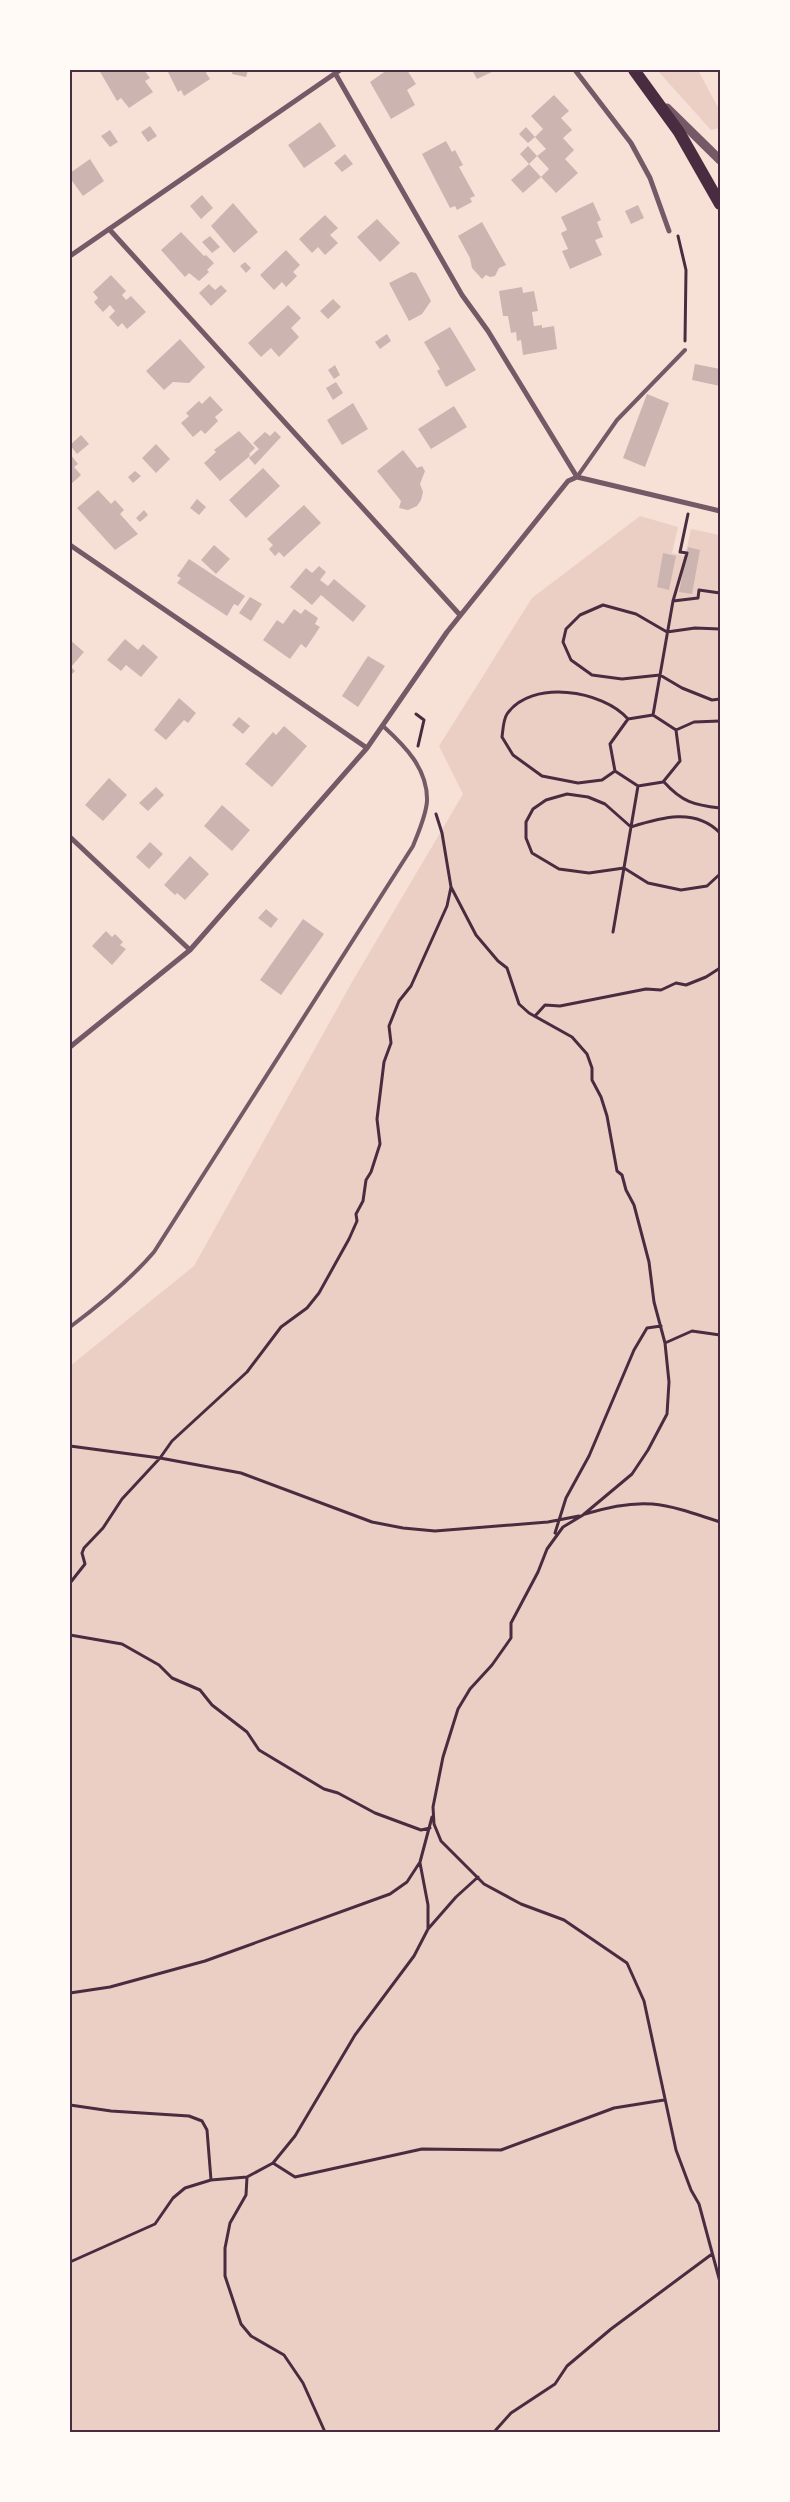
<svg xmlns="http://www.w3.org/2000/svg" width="790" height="2502" font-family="Mulish,sans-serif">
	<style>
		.green { fill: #ebcfc5 }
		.building { fill: #ccb4b1 }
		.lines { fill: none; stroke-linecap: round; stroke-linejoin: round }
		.path { stroke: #4a2c40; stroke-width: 3 }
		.service { stroke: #755966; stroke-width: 4 }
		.minor { stroke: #755966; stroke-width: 5 }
		.tertiary { stroke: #755966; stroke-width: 9 }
		.primary { stroke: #4a2c40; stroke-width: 12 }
		.neatline { fill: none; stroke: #4a2c40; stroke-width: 2 }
	</style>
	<rect width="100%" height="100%" fill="#f7e1d7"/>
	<path class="green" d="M657 70H698L720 111V128L711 130Z
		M640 516 678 527 672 553 685 556 691 529 720 535V2432H70V1366L194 1266 352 982 463 794 439 746 532 598Z"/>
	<path class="building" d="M99 70H144L150 78 145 81 153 92 129 108 121 98 117 101Z
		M167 70H208L206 73 210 79 184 96 181 90 178 92Z
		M233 70H248L246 77 232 74Z
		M387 70H407L416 84 407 90 415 105 391 119 370 82Z
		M472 70H496L477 79Z
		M554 95 569 111 561 118 572 130 563 138 574 150 565 159 578 173 556 193 541 177 549 169 537 156 546 149 535 137 543 129 531 116Z
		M320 122 336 146 304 168 288 145Z
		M150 126 157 136 148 142 141 132Z
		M526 127 535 137 528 143 519 134Z
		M110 130 118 142 110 147 101 136Z
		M446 141 452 152 455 150 463 165 459 167 475 196 470 198 472 202 457 210 455 206 450 208 422 154Z
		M528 146 537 156 529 164 520 154Z
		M345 154 353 164 342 172 334 163Z
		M90 159 104 181 83 196 70 178V173Z
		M529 164 541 177 523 193 511 180Z
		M202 195 213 208 201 219 190 206Z
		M593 202 601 220 597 222 603 237 595 240 602 255 570 269 562 251 568 249 561 233 567 230 561 217Z
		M233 203 258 232 234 253 211 226Z
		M638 205 644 218 631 224 625 211Z
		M325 215 338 228 330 235 338 243 325 255 318 247 312 253 299 239Z
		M377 219 400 243 380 262 357 237Z
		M482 222 506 265 499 268 495 276 490 277 486 275 482 279 472 268 470 258 458 236Z
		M181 232 204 256 206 255 214 263 207 270 209 272 199 281 189 273 185 277 161 250Z
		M210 236 220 247 212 253 202 242Z
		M286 250 300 265 293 272 297 276 286 287 282 282 274 290 260 275Z
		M245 262 251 268 246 273 240 266Z
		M411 272 416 273 431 301 422 314 409 321 389 283Z
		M111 275 126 291 122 295 126 300 131 296 146 312 127 329 122 323 118 327 109 317 115 311 110 305 103 312 94 302 98 298 93 292Z
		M209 284 215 290 221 285 227 291 211 306 199 293Z
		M522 287 523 293 534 291 538 311 532 312 534 326 542 325V328L554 326 557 349 523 355 521 340 517 341 516 332 511 333 508 316H503L499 291Z
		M333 299 341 307 328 319 320 311Z
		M288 305 301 318 291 328 299 337 279 357 271 348 261 357 248 343Z
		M450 327 476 370 446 387 437 371 440 369 424 342Z
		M387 334 391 341 380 349 375 342Z
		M180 339 205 367 189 383 173 382 164 390 146 371Z
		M695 364 720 369V386L692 380Z
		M335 365 340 375 334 379 328 370Z
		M336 382 343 393 333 400 326 388Z
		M647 394 669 403 645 467 623 458Z
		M210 396 223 410 215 417 218 421 205 434 201 430 193 437 181 423 189 416 186 413 199 401 202 404Z
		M353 403 368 429 342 445 327 420Z
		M454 406 467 427 431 449 418 429Z
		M239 431 255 448 249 454 250 456 220 481 204 463 216 452 214 450Z
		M275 431 281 437 255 465 249 458 259 449 253 443 265 432 270 436Z
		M81 435 89 444 77 454 70 445Z
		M156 444 170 459 156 473 142 458Z
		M403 450 417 468 422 466 425 471 420 484 423 492 421 500 417 506 408 510 399 508 401 501 377 471Z
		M70 454 78 464 74 467 81 475 70 485Z
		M263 468 280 486 246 518 229 500Z
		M135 471 141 476 133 483 128 477Z
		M98 490 111 504 115 500 124 510 120 514 138 534 115 550 77 508Z
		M197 499 206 507 199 515 190 508Z
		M304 505 321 523 284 557 279 552 275 556 269 549 273 545 267 539Z
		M144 510 148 515 140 522 136 518Z
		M214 545 230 559 216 574 201 560Z
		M688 547 700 550 692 594 679 592Z
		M663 553 676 556 669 590 657 587Z
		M189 559 245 596 238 606 234 604 227 616 177 583 181 578 177 576Z
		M319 566 326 572 320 580 328 586 334 579 366 606 353 622 321 595 312 605 290 587 306 568 312 573Z
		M250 597 262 604 251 621 239 613Z
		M294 609 301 614 305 609 318 618 315 624 320 627 306 648 301 644 290 659 263 640 277 620 283 624Z
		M125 639 138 650 143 644 158 657 141 677 126 665 121 671 107 660Z
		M70 640 84 652 71 667 75 671 70 676Z
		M368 656 385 666 358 707 342 696Z
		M179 698 196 713 188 723 184 720 166 740 154 730Z
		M239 717 250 726 243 734 232 725Z
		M284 726 307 746 272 787 245 764 273 732 276 735Z
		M109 778 127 795 103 821 85 805Z
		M156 787 164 795 148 811 139 803Z
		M222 805 250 830 232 851 204 826Z
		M150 842 163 854 149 869 136 857Z
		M190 856 209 874 185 900 177 893 175 895 164 885Z
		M266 909 278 919 271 928 258 918Z
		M303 919 324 934 281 995 260 980Z
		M106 931 112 937 115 934 123 942 120 945 126 949 112 965 92 946Z"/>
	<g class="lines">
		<path class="path" d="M678 236 686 270 685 341
			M673 601 698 598 699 590 720 593
			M720 629 695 628 667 632 636 614 603 605 580 615 566 629 563 642 571 660 592 675 622 679 660 675 682 688 712 700 720 699
			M416 714 424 720 418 746
			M653 715 676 730 680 761 663 782 638 786 615 771 610 744 628 719Z
			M653 715 673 601 687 553 680 552 688 514
			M676 730 694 722 720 721
			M615 771 602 780 578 783 542 776 513 755 502 737C503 731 503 720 507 714 531 679 603 690 628 719
			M664 782C682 802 694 805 720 808
			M436 814 442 833 451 887 476 935 498 961 507 968 519 1004 529 1013 572 1037 587 1054 592 1068V1080L601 1097 607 1116 617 1171 622 1175 626 1190 634 1205 649 1262 654 1302 665 1343 669 1382 667 1414 648 1450 632 1474 583 1515 563 1527 547 1549 538 1572 511 1623V1638L492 1665 470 1689 458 1709 443 1757 433 1807 434 1824 441 1841 484 1884 521 1904 564 1920 627 1963 644 2001 676 2150 691 2190 699 2204 720 2282
			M720 833C695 807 660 818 631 827L605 804 588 797 567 794 546 800 533 809 526 822V838L532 853 559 869 589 873 624 868 648 883 681 890 707 886 720 874
			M613 932 638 786
			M535 1016 545 1005 560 1006 646 989 661 990 676 983 686 985 706 977 720 968
			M665 1343 692 1331 720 1335
			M70 1446 160 1458 241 1473 372 1522 403 1528 435 1531 548 1522 579 1516
			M585 1514C644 1496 663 1503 720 1522
			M555 1533 566 1498 589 1456 634 1350 647 1328 661 1326
			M70 1583 85 1564 82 1553 84 1548 103 1528 122 1499 160 1458 172 1441 247 1372 281 1327 307 1308 319 1293 349 1239 357 1221 356 1214 363 1201 366 1180 371 1172 380 1144 377 1119 384 1062 391 1043 389 1026 399 1001 411 986 447 906 451 887
			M70 1635 122 1644 159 1665 172 1678 200 1690 212 1705 247 1732 259 1750 324 1789 338 1793 375 1813 421 1830 430 1828
			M420 1863 428 1905V1929
			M70 1993 110 1987 205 1961 390 1894 407 1882 420 1862 432 1817
			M70 2105 111 2111 189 2116 202 2121 207 2130 211 2180
			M273 2163 295 2177 422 2149 501 2150 614 2108 664 2100
			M247 2177 246 2195 230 2223 225 2248V2276L241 2324 251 2336 284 2355 303 2383 325 2432
			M70 2262 155 2224 173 2198 185 2188 211 2180 247 2177 273 2163 295 2136 355 2035 414 1956 428 1929 456 1897 478 1877
			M494 2432 511 2413 555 2384 567 2366 611 2329 712 2254"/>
		<path class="service" d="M577 477 617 420 685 350
			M70 1327C101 1304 129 1281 154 1252L413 846C418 833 426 816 427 801 428 769 405 746 383 726"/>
		<path class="minor" d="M575 70 631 143 650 178 669 231
			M335 73 462 295 488 331 577 477
			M109 229 460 615
			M70 256 340 70
			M70 545 367 748
			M70 837 190 950
			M70 1047 190 950 367 748 447 632 568 481 577 477 720 511"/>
		<path class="tertiary" d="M667 108 720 160"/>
		<path class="primary" d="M634 70 679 132 720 204"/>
	</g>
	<rect width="790" height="2502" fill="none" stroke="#fffaf5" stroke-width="142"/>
	<rect x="71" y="71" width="648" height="2360" class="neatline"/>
</svg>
